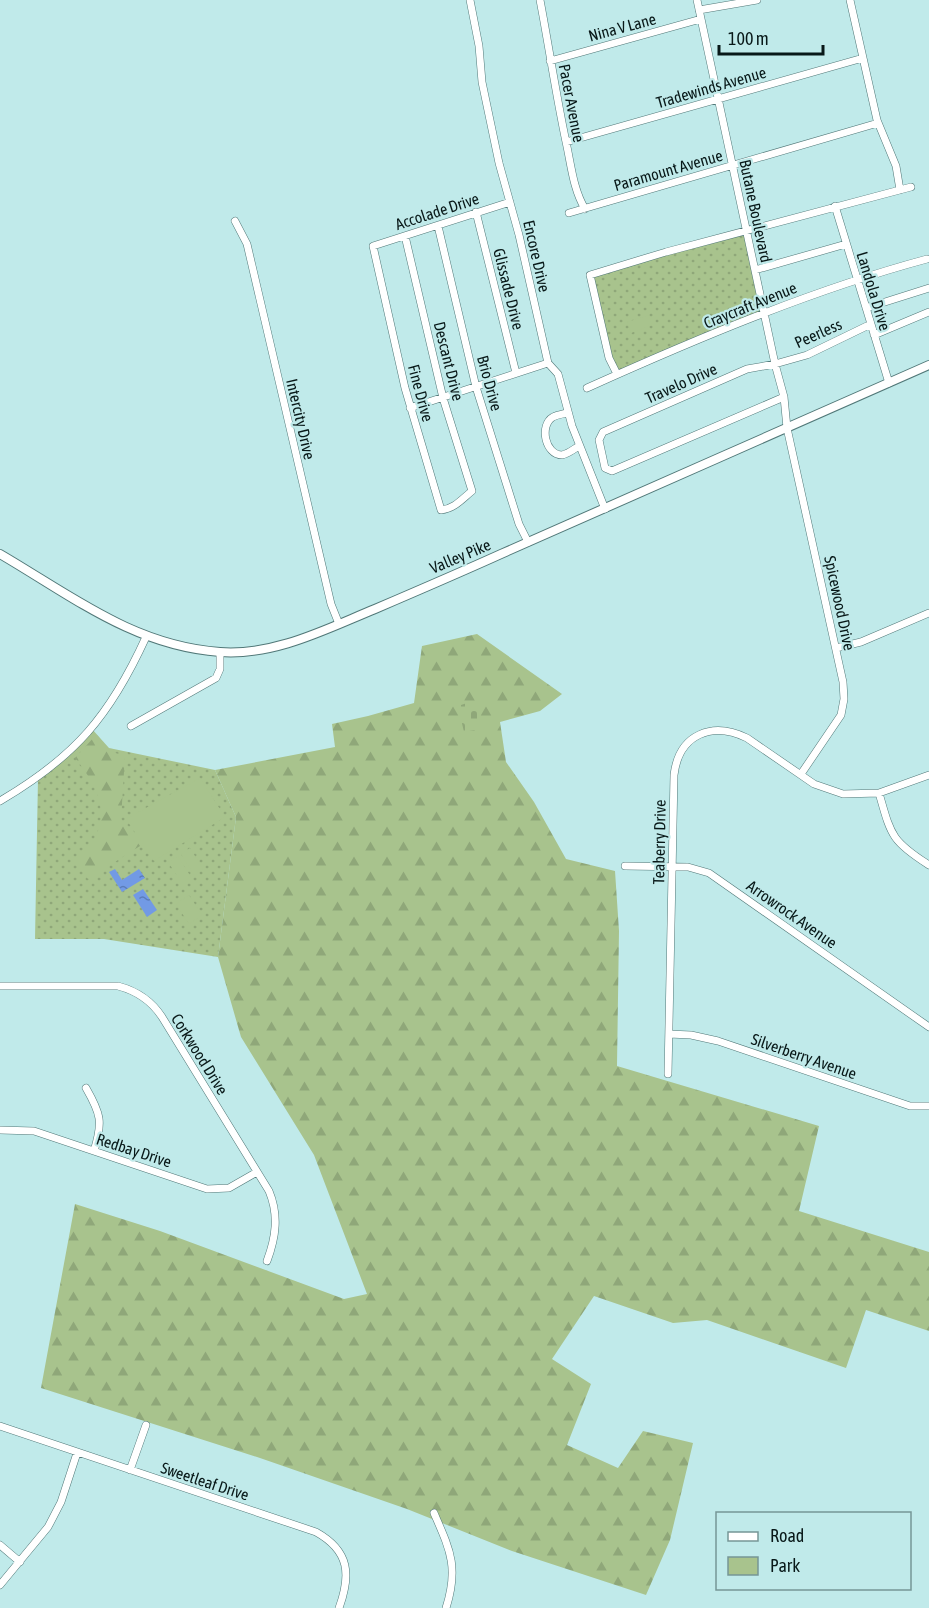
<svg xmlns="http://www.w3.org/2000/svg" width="929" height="1608" font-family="'Asap Condensed',sans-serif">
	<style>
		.green { fill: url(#green-dots) }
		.forest { fill: url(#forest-firs) }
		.cemetery { fill: url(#cemetery-stones) }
		.pitch { fill: #a8c38d }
		.water { fill: url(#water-ripples) }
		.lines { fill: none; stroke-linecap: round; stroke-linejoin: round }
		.minor-casing { stroke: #517878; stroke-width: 8 }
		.tertiary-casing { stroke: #517878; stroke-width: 10 }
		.minor { stroke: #fff; stroke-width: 7 }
		.tertiary { stroke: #fff; stroke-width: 8 }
		.labels { text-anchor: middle; stroke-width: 4.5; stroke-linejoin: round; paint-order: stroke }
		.street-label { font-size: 16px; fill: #081818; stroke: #c0eaea }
	</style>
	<defs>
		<pattern id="green-dots" width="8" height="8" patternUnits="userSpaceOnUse" patternTransform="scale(1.5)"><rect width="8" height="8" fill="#a8c38d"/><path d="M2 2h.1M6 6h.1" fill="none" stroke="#8fa779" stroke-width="1.8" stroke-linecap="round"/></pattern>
		<pattern id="forest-firs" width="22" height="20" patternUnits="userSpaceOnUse" patternTransform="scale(1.5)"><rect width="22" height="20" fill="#a8c38d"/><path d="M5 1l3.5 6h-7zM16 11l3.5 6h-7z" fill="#8fa779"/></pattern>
		<pattern id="cemetery-stones" width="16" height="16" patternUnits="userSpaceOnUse" patternTransform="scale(1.5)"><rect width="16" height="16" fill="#a8c38d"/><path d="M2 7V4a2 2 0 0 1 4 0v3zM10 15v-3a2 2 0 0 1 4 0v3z" fill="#8fa779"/></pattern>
		<pattern id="water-ripples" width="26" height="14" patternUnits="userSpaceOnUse" patternTransform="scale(1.5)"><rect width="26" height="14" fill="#729ae5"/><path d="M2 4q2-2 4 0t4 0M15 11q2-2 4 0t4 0" fill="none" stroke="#5c7db9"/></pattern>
	</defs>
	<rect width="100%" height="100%" fill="#c0eaea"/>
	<path class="green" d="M746 231 765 314 617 374 590 275Z
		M92 729 109 748 215 770 236 817 218 957 104 939H35L38 778Z"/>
	<path class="forest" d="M477 634 562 694 540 711 500 722 506 762 534 802 566 859 615 871 619 931 617 1066 819 1126 799 1211 929 1252V1331L866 1310 846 1368 707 1320 673 1323 594 1296 552 1359 591 1384 567 1445 618 1468 643 1431 693 1443 670 1540 646 1595 512 1551 407 1509 260 1458 41 1388 75 1204 160 1231 344 1299 367 1294 314 1155 241 1037 218 957 236 817 215 770 335 747 332 724 368 716 414 703 422 646Z
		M95 736 106 750 125 756 121 819 140 846 88 879 75 860C115 828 104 793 75 758Z"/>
	<path class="cemetery" d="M470 702 478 710 479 729 464 732 461 719V705Z"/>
	<path class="pitch" d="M649 315 652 325 631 333 627 322Z
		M200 778 225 817 154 861 126 819Z
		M190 848 203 869 194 875 181 854Z
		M178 856 191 877 182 883 168 862Z
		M189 895 202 915 189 924 176 904Z"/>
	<path class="water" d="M115 869 122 880 139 869 145 878 122 892 109 872Z
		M143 889 157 910 147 917 133 895Z"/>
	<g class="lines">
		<defs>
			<path id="minor" d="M470 0 479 46 482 82 499 163 519 235 548 363 558 374 572 426 605 509
				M540 0C549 47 556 95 566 142 571 164 573 189 585 209
				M697 0 775 364 784 397 787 428 843 682 844 699 841 715 801 774
				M850 0 877 120 896 166 900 190
				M699 10 757 0
				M550 61 701 19
				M566 142 863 58
				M835 206 889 383
				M476 212 516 373
				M569 213 878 123
				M235 221 247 244 331 604 339 624
				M438 226 476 387 519 524 528 542
				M405 236 443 398 472 491C462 499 454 509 441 510L405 388 373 246 510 202
				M755 270 846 244
				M866 308 929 288
				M874 335 929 312
				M617 374 609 358 590 275 666 252 911 187
				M587 388C696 339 812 290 927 259
				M784 397 612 471 605 468 599 440 603 432 747 369 775 364 807 355 871 324
				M410 408 548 363
				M567 413C563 414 557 415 553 417 539 425 545 455 562 455 568 454 574 449 579 446
				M836 648 861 642 929 613
				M131 726 216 678 220 669V652
				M879 793C891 835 891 841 929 865
				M0 801C75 757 110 716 146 637
				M625 866 688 867 709 873 929 1027
				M0 986H118C137 991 151 1000 162 1017L269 1191C279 1215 276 1237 267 1261
				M669 1034 691 1035 718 1041 910 1106H929
				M668 1074 674 775C679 734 712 721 747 738L814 784 843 794 879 793 929 775
				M86 1088C101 1114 103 1122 94 1151
				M0 1130 34 1131 207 1189 229 1188 257 1172
				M0 1426 316 1532C350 1551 351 1575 339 1608
				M130 1470 146 1425
				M434 1513C450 1550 459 1567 446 1608
				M0 1545 20 1562
				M0 1585 48 1527 61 1502 77 1453"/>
			<path id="tertiary" d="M0 554C72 596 134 646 220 652 275 656 326 629 375 609 417 591 459 573 501 554 644 491 786 428 929 365"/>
		</defs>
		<use href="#minor" class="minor-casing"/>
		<use href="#tertiary" class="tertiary-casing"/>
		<use href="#minor" class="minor"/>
		<use href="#tertiary" class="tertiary"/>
	</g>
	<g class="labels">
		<g class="street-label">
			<text transform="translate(622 27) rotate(-15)" y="6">Nina V Lane</text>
			<text transform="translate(711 87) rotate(-16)" y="6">Tradewinds Avenue</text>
			<text transform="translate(572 103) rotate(79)" y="6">Pacer Avenue</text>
			<text transform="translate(668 170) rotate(-16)" y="6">Paramount Avenue</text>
			<text transform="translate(437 211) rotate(-18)" y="6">Accolade Drive</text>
			<text transform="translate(756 211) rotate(78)" y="6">Butane Boulevard</text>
			<text transform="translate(537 256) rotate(77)" y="6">Encore Drive</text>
			<text transform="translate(509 289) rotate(76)" y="6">Glissade Drive</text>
			<text transform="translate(874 291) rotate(73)" y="6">Landola Drive</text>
			<text transform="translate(750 305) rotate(-22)" y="6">Craycraft Avenue</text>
			<text transform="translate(818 333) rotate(-24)" y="6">Peerless</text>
			<text transform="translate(449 361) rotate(76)" y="6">Descant Drive</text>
			<text transform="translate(490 383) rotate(75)" y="6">Brio Drive</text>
			<text transform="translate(681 383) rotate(-24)" y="6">Travelo Drive</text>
			<text transform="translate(421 393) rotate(75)" y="6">Fine Drive</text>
			<text transform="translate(301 419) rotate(77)" y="6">Intercity Drive</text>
			<text transform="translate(460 556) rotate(-23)" y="6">Valley Pike</text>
			<text transform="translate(840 603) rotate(78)" y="6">Spicewood Drive</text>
			<text transform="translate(659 842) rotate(-89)" y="6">Teaberry Drive</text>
			<text transform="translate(792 914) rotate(35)" y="6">Arrowrock Avenue</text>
			<text transform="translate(200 1054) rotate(58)" y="6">Corkwood Drive</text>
			<text transform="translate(804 1056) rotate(19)" y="6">Silverberry Avenue</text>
			<text transform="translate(134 1150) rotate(18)" y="6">Redbay Drive</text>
			<text transform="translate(205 1481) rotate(18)" y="6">Sweetleaf Drive</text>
		</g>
	</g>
	<rect x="716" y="1512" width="195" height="78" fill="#c0eaea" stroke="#769696" stroke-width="1.5"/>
	<rect x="728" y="1532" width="30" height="9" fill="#ffffff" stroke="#769696" stroke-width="1.5"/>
	<text x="770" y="1542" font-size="18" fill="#081818">Road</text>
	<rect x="728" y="1557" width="30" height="18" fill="#a8c38d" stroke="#769696" stroke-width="1.5"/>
	<text x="770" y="1572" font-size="18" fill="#081818">Park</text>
	<path d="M719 45v9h104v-9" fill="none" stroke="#081818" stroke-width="3"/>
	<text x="728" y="45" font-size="18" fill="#081818" stroke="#c0eaea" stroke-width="4.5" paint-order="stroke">100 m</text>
</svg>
